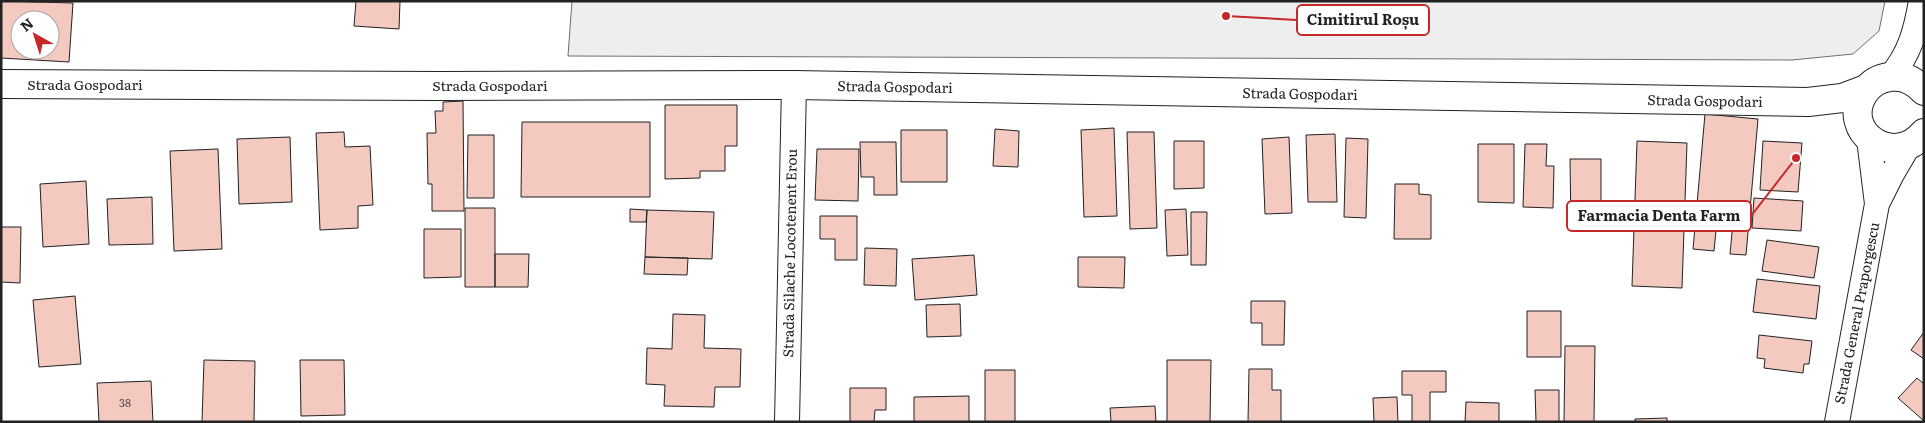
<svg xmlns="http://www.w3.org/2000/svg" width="1925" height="423" font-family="Literata,serif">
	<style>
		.green { fill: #eee; stroke: #6f6f6f }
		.building { fill: #f3c9c0; stroke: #222; fill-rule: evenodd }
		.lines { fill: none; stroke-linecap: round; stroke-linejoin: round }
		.minor-casing { stroke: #222; stroke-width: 26 }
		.tertiary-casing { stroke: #222; stroke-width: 30 }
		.minor { stroke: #fff; stroke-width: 24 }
		.tertiary { stroke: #fff; stroke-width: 28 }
		.labels { text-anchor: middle; stroke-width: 4; stroke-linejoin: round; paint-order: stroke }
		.number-label { font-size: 11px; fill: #564c4a }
		.street-label { font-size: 14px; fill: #222; stroke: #fff }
		.leader { fill: none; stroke: #c62828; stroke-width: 2 }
		.callout-dot { fill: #c62828; stroke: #fff; stroke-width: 2 }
		.callout { fill: #fff; stroke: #c62828; stroke-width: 2 }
		.callout-label { font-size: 15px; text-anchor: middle; font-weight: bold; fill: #222 }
	</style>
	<rect width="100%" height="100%" fill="#fff"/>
	<path class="green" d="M572 1H1885L1879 31 1853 54 1792 60 568 56Z"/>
	<path class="building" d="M1 1 73 3 69 62 1 58ZM20 20H50V50H20Z
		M356 1H400L399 29 354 26Z
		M463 101 464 211H432V184H428L427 133H436L435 111H443V102Z
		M665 105H737V146H725V171H700V178L665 179Z
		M1705 114 1758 119 1746 255 1730 254 1734 211 1718 210 1714 251 1693 249Z
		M522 122H650V197H521Z
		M1114 128 1117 216 1084 217 1081 130Z
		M995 129 1019 131 1018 167 993 166Z
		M901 130H947V182H901Z
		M344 132 345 147 370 146 373 205 358 206V228L320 230 316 133Z
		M1127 132H1154L1157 228 1130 229Z
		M1335 134 1337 202H1308L1306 135Z
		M468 135H494V198H467Z
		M290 137 292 202 239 204 237 139Z
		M1289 137 1292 213 1265 214 1262 139Z
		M1346 138 1368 139 1366 218 1344 217Z
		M1174 141H1204V188L1174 189Z
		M1637 141 1687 143 1682 288 1632 286Z
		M1763 141 1802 143 1798 192 1760 190Z
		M860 142H896L897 195H874V177H861Z
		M1478 144H1514V203L1478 202Z
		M1525 144H1547L1546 166H1554L1553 208 1523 207Z
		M218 149 222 249 174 251 170 151Z
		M817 149H859L858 201 815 200Z
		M1570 159H1601V226L1571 227Z
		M86 181 89 244 43 247 40 184Z
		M1395 184H1419V194L1431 195V239H1394Z
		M152 197 153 244 109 245 107 199Z
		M1754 198 1803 201 1801 231 1752 228Z
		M465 208H495V287H465Z
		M630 209 647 210 646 222H630Z
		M1186 209 1188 255 1167 256 1165 210Z
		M647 210 714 212 712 259 645 257Z
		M1191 212H1207L1206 265H1191Z
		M820 216H857V260H835V239H820Z
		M1 227H21L20 283 1 282Z
		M424 229H461V277L424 278Z
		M1767 240 1819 247 1814 278 1762 271Z
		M865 248 897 249 896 286 864 285Z
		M495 254H529L528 287H495Z
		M974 255 977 295 915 300 912 259Z
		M645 257 688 258 687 275 644 274Z
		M1078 257H1125L1124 288 1078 287Z
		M1757 279 1820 286 1816 319 1753 312Z
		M75 296 81 364 39 367 33 300Z
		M1251 301H1285L1284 345H1262V323H1251Z
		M960 304 961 336 927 337 926 305Z
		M1527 311H1561V357H1527Z
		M673 314 705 315 704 348 741 349 740 387H715L714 407 664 406 665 385 646 384 647 348 672 349Z
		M1924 332V359L1911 350Z
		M1759 335 1812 341 1809 364H1804L1803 373 1764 368 1765 359 1757 358Z
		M1565 346H1595L1594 422H1564Z
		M204 360 255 361 254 422H202Z
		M300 360H344L345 415 301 416Z
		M1167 360H1211L1210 422H1167Z
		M1249 369H1272V390H1281V422H1248Z
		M985 370H1015V422H985Z
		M1402 371H1446V392H1430V422H1412V395H1402Z
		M1917 378 1924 384V421L1898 398Z
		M151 381 153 422H99L97 383Z
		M850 388H886V410H875L874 422H850Z
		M1535 390H1559V422H1536Z
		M969 396V422H914V397Z
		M1397 397 1398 422H1374L1373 398Z
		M1466 402 1499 403V422H1465Z
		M1155 406 1156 422H1111L1110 408Z
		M1667 418V422H1635V419Z"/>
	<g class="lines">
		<defs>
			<path id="minor" d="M1890 77C1910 54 1916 30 1921 1
				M1869 139 1877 204
				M787 422 794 85
				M1837 422 1877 204 1892 174 1909 145"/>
			<path id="tertiary" d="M1 84 440 86 794 85 1808 102 1842 98 1866 89
				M1924 91C1915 81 1904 75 1890 77 1879 78 1870 84 1864 93 1839 131 1893 170 1924 133"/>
		</defs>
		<use href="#minor" class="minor-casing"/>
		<use href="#tertiary" class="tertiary-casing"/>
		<use href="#minor" class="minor"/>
		<use href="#tertiary" class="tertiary"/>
	</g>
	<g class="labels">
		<g class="number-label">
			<text x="125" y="407">38</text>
		</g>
		<g class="street-label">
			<text x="85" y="90">Strada Gospodari</text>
			<text x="490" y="91">Strada Gospodari</text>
			<text transform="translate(895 87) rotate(1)" y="5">Strada Gospodari</text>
			<text transform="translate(1300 94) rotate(1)" y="5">Strada Gospodari</text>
			<text transform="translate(1705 101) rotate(1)" y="5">Strada Gospodari</text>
			<text transform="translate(790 253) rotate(-89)" y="5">Strada Silache Locotenent Erou</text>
			<text transform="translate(1857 313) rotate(-79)" y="5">Strada General Praporgescu</text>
		</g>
	</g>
	<path class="leader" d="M1226 16L1297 20M1796 158L1751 216"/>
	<g class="callout-dot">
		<circle cx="1226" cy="16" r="5"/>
		<circle cx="1796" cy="158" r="5"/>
	</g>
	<g class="callout">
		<rect x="1297" y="5" width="132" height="30" rx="5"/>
		<rect x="1567" y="201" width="184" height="30" rx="5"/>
	</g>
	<g class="callout-label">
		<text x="1363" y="25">Cimitirul Roșu</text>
		<text x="1659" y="221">Farmacia Denta Farm</text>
	</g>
	<rect width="1925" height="423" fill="none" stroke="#222222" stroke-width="5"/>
	<g transform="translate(35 35) rotate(321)"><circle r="24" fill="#ffffff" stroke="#a7a7a7"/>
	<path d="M0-4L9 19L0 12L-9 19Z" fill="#c62828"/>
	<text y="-8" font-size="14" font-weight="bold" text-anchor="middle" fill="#222222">N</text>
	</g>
</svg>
